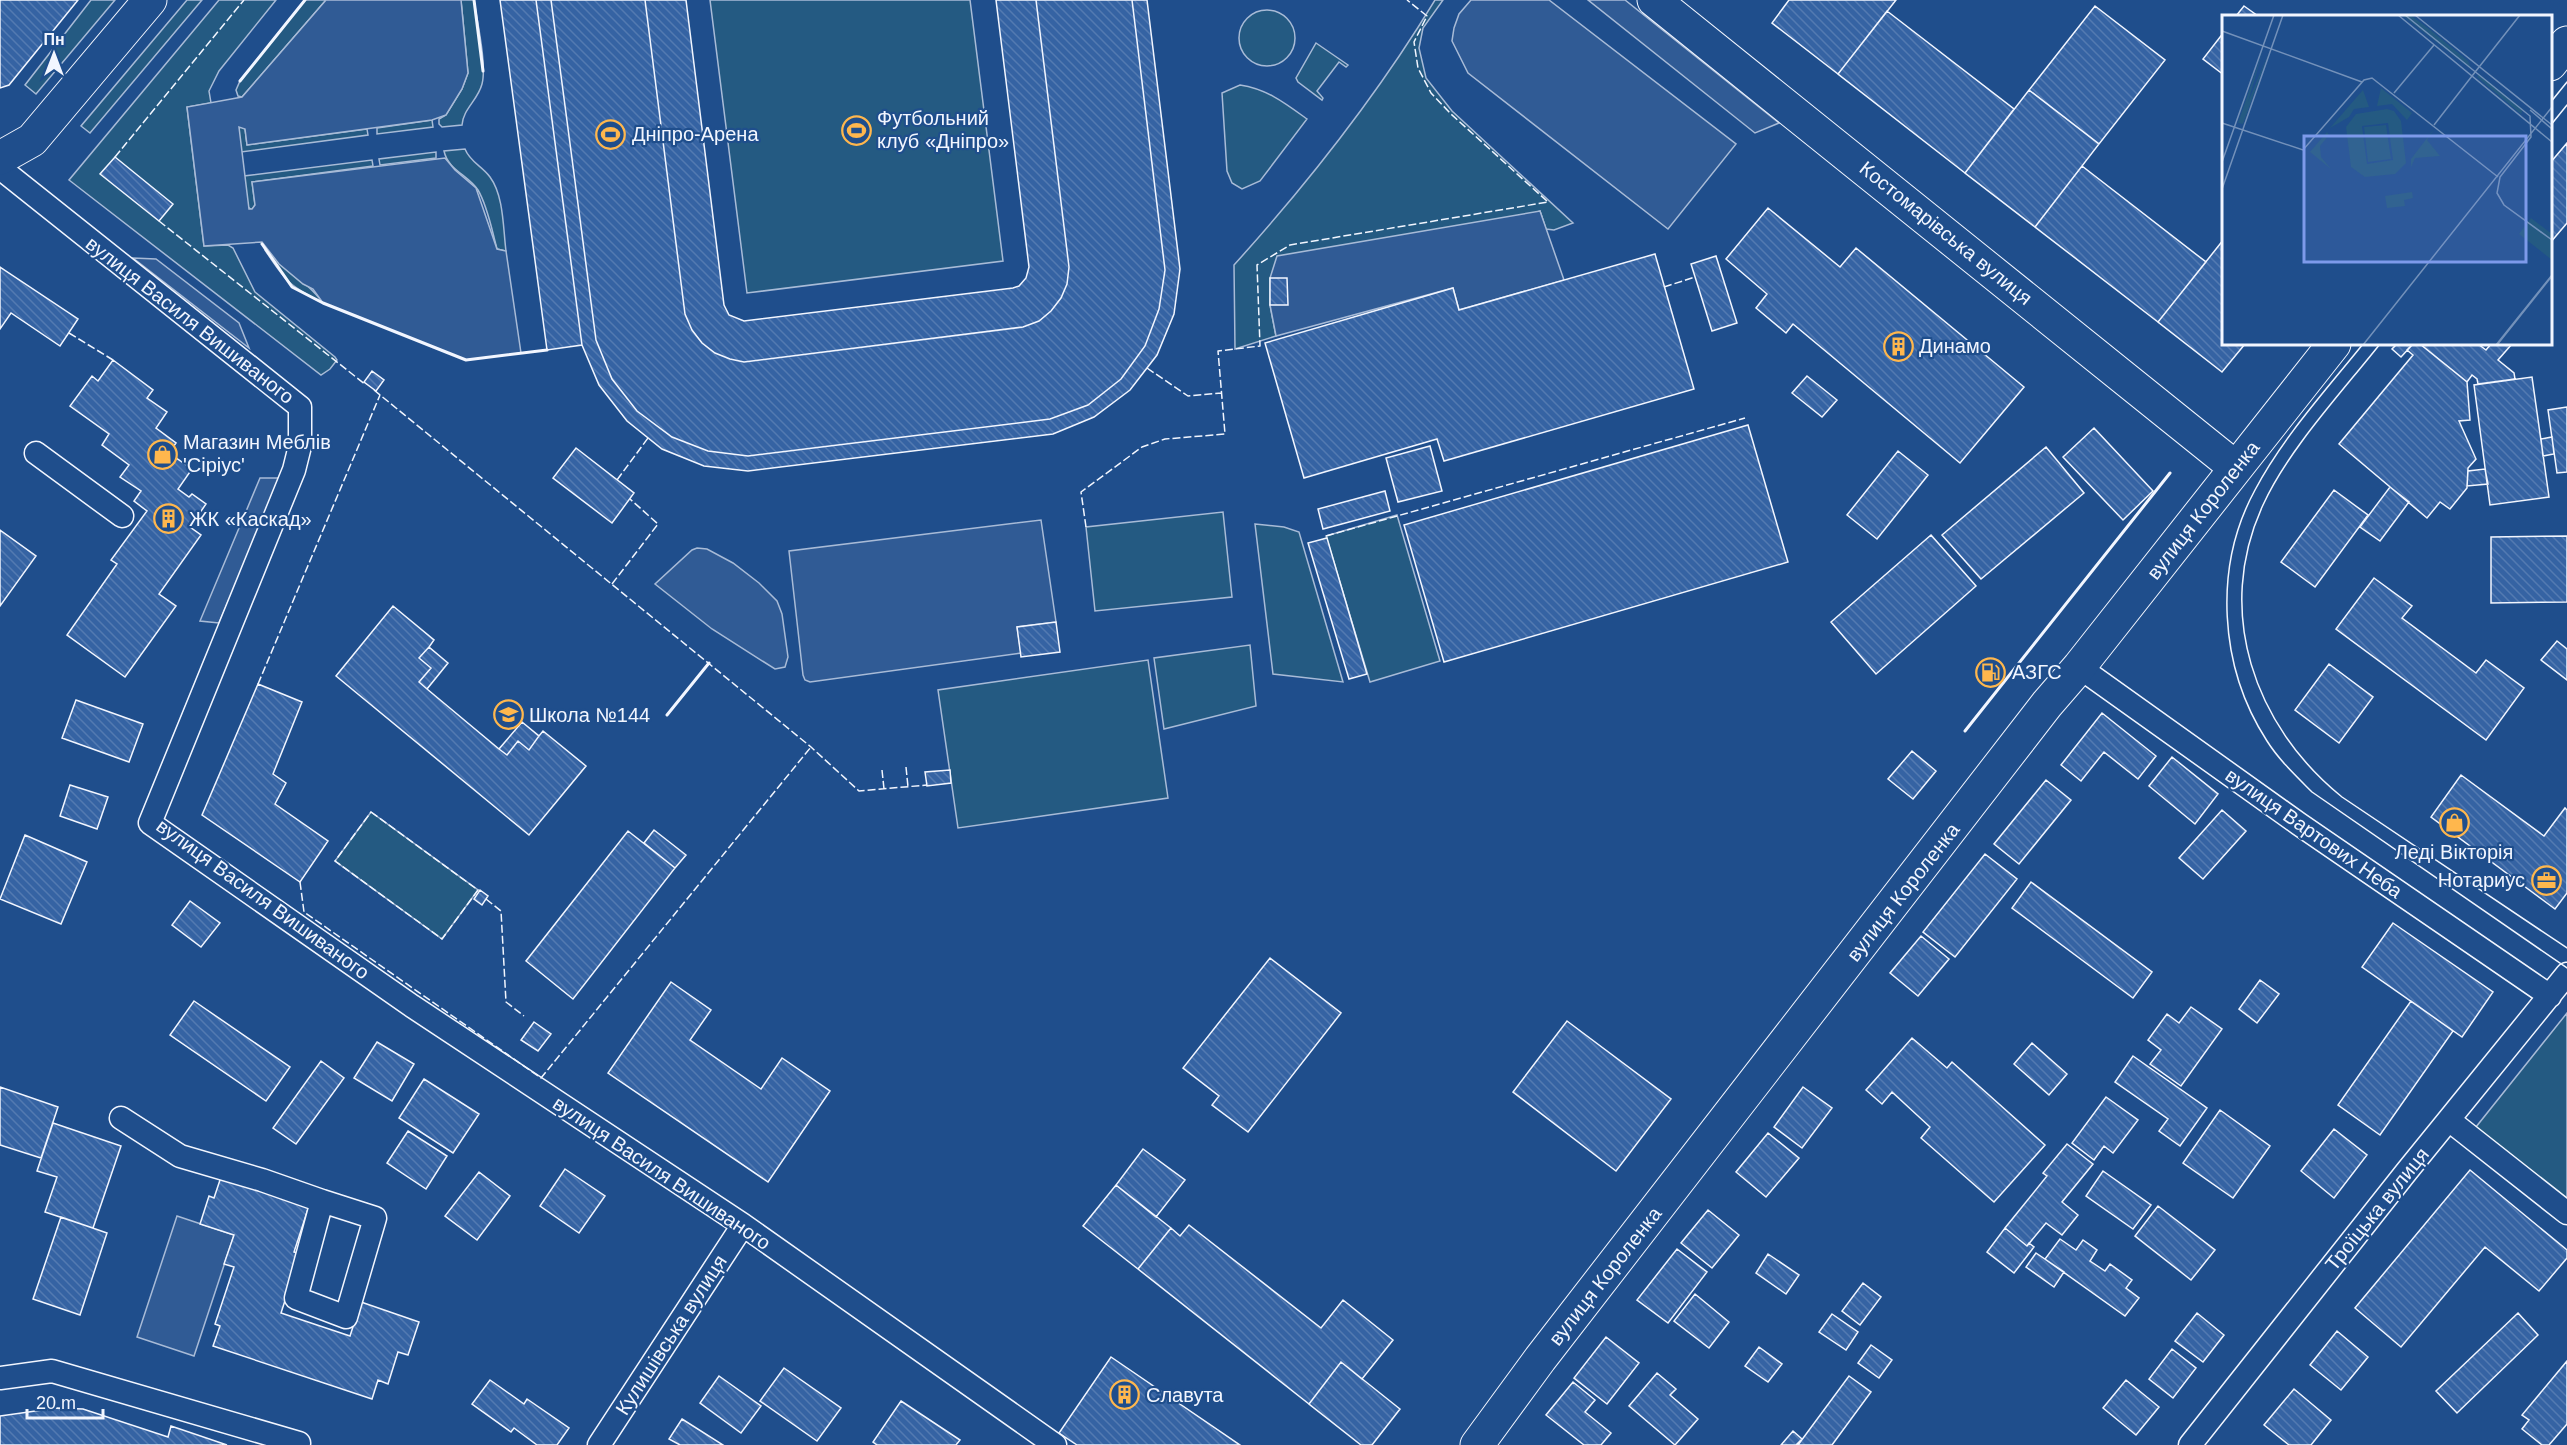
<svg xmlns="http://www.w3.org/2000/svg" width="2567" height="1445" font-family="Arial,sans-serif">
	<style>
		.green { fill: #245a82; stroke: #a8bbd7; stroke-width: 1.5 }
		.parking { fill: #305b95; stroke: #a8bbd7; stroke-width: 1.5 }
		.building { fill: url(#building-back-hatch); stroke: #f2f6ff; stroke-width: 1.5 }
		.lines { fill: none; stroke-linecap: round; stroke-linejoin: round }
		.street-casing { stroke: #f2f6ff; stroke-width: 25 }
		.secondary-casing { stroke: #f2f6ff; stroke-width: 35 }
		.street { stroke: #1f4e8c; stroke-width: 22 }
		.secondary { stroke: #1f4e8c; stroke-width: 33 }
		.tram { stroke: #f2f6ff; stroke-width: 1.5 }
		.fence { stroke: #f2f6ff; stroke-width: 1.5; stroke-dasharray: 8 3; stroke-linecap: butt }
		.wall { stroke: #f2f6ff; stroke-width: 3 }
		.labels { text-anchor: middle; stroke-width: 4.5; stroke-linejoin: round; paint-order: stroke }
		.poi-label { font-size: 20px; fill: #f2f6ff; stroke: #1f4e8c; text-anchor: start }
		.street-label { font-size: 20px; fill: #f2f6ff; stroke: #1f4e8c }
		.inset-road { fill: none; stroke: #7391ba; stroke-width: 1.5 }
		.view { fill: #7d9aea; fill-opacity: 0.15; stroke: #7d9aea; stroke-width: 3 }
		.inset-edge { fill: none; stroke: #f2f6ff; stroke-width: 3 }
	</style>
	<defs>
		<pattern id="building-back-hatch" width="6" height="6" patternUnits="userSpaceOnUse" patternTransform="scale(1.5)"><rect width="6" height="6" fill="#3563a3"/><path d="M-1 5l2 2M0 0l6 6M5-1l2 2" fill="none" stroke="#537ab1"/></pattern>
	</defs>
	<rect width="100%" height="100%" fill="#1f4e8c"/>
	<path class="green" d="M91 0H115L36 94 25 85Z
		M187 0H202L90 133 81 126Z
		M219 0H276L219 71 209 91 211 103 187 107 204 246 228 245 233 248 255 292 335 357 337 360 330 369 321 375 69 180Z
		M305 0H326L242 97 238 96 236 90 240 81Z
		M461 0H474C477 21 487 65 482 84 478 100 463 109 462 125L442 127 439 124V119L446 115 462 89 468 73Z
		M710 0H970L1003 261 747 293Z
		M1435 0H1443L1423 28 1419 48 1426 78 1452 111 1573 223 1554 230 1546 229 1540 211 1270 305 1276 336 1235 349 1234 265C1308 183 1378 94 1435 0Z
		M1239 38a28 28 0 1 1 56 0a28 28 0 1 1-56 0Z
		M1316 43 1348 65 1346 67 1339 62 1317 91 1323 98 1322 100 1298 82 1296 78Z
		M1240 85C1267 89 1285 103 1307 119L1260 181 1242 189 1232 183 1227 171 1222 93Z
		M432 120 433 127 377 134V128Z
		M241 126 245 129 247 145 367 129 368 135 241 152 238 130Z
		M465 149C470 162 482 166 490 177 504 196 503 228 506 251L497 249C492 231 488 207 478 190 468 175 448 170 444 151Z
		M436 152V158L380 165 379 159Z
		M372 160 373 166 252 182 255 205 252 210 248 207 244 176Z
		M267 248C284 270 309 282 323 303 289 286 286 282 265 250Z
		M1223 512 1232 597 1095 611 1086 527Z
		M1397 515 1440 661 1370 682 1326 536Z
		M1255 524 1284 527 1299 532 1343 682 1273 674Z
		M1250 645 1256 706 1164 729 1154 658Z
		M1148 660 1168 798 958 828 938 690Z
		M371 812 478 890 442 939 335 861Z
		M2567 1013V1199L2476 1127Z"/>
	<path class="parking" d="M326 0H461L468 73 462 89 446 115 432 120 247 145 245 129 239 127 249 209H252L255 205 252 182 445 158 455 170 476 188 497 249 506 251 521 353 466 360 323 303 313 289 303 284 279 264 262 242 204 246 187 107 242 97Z
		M1471 0H1549L1736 144 1668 229 1468 73 1452 41 1454 28 1459 14Z
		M1588 0H1625L1779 123 1755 133Z
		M1540 211 1564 280 1459 310 1453 288 1276 336 1270 305V278L1277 256Z
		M133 258 156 259 239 323 249 348Z
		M260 478H281L219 623 200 621Z
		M1041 520 1056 622 1017 627 1021 653 810 682 805 680 803 675 789 551Z
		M697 548 707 549 733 563 759 583 777 601 782 614 788 657 785 667 775 669 712 629 655 584 692 550Z
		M177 1216 234 1235 194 1356 137 1337Z"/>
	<path class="building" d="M78 0 9 85 0 88V0Z
		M500 0H536L582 345 547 350Z
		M536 0H551L596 340 612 379 637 411 672 437 708 451 748 456 1050 419 1088 405 1121 379 1145 346 1159 309 1165 270 1132 0H1147L1180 269 1174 314 1157 355 1130 390 1094 417 1053 434 748 471 704 466 662 449 627 421 599 385 582 345Z
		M551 0H645L685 314 692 330 702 343 715 353 730 359 744 362 1023 327 1039 321 1051 311 1061 298 1067 284 1069 267 1036 0H1132L1165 270 1159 309 1145 346 1121 379 1088 405 1050 419 748 456 708 451 672 437 637 411 612 379 596 340Z
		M645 0H686L724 305 729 315 744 321 1013 288 1019 286 1026 278 1029 267 996 0H1036L1069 267 1067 284 1061 298 1051 311 1039 321 1023 327 744 362 730 359 715 353 702 343 692 330 685 314Z
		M1789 0H1896L1838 74 1772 23Z
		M2095 6 2165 60 2099 144 2029 90Z
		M2244 6 2258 16H2236Z
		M1887 11 2014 109 1965 173 1838 74Z
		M2224 32V75L2203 59Z
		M2029 90 2099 144 2035 227 1965 173Z
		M2567 143V223L2550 243V163Z
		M115 157 173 204 159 221 100 174Z
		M2082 166 2206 262 2158 322 2035 227Z
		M1768 208 1840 267 1856 248 2024 387 1960 463 1793 324 1786 333 1756 308 1767 294 1726 259Z
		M2224 239V344H2245L2222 372 2158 322Z
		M1655 254 1694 389 1444 461 1437 439 1304 478 1265 343 1453 288 1459 310Z
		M1716 256 1737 323 1712 331 1691 264Z
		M0 267 78 319 60 346 11 313 0 329Z
		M1270 278H1287L1288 305H1270Z
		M2397 344H2413L2401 357 2392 349Z
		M2413 344H2420L2467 382 2470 420 2459 421 2476 459 2468 468 2467 488 2450 509 2440 502 2427 518 2339 444 2413 355 2407 350Z
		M2420 344H2478L2486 350 2491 344H2512L2498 360 2514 373 2515 379 2478 384 2477 379 2472 375 2467 382Z
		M113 360 153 390 147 398 167 412 156 428 176 443 169 453 192 469 178 489 189 497 192 494 206 504 190 527 201 535 159 594 176 606 125 677 67 635 117 564 111 560 147 511 134 501 141 491 120 477 129 465 102 445 109 434 70 406 92 376 98 381Z
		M372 371 384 380 376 391 364 382Z
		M1807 376 1837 400 1822 417 1792 393Z
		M2532 377 2549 497 2490 505 2474 385Z
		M2567 407V472L2557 473 2548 410Z
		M1748 425 1788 562 1444 662 1404 525Z
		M2094 428 2153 491 2123 520 2063 457Z
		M2552 437 2554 454 2543 456 2541 439Z
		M1430 446 1442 491 1398 502 1386 458Z
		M2046 447 2084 493 1981 579 1942 535Z
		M576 448 634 493 612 523 553 478Z
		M1898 451 1928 475 1877 539 1847 515Z
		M2485 469 2488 484 2467 486 2468 471Z
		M2390 487 2409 502 2380 541 2360 527Z
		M2334 490 2368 515 2315 587 2281 562Z
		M1385 491 1390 511 1323 529 1318 509Z
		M0 530 36 556 0 606Z
		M1931 535 1976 586 1876 674 1831 622Z
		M2567 536V602L2491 603V537Z
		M1327 538 1367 674 1349 679 1308 543Z
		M2374 578 2412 606 2402 618 2476 673 2486 660 2524 688 2486 740 2336 629Z
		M393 606 434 640 429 647 448 663 427 689 499 749 522 722 539 736 543 731 586 766 529 835 336 676Z
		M1056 622 1060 652 1021 657 1017 627Z
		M2557 641 2567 649V680L2541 660Z
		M429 647 448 663 427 689 419 682 431 668 419 658Z
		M2329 664 2373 697 2339 743 2295 710Z
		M258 684 302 702 273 774 286 783 275 804 328 841 300 882 202 815Z
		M76 700 143 724 129 762 62 738Z
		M2102 713 2156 756 2138 779 2104 752 2081 781 2061 765Z
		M522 722 539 736 529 750 518 741 507 755 499 749Z
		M1912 751 1936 771 1913 799 1888 779Z
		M2172 757 2218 794 2195 824 2149 786Z
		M950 770 951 783 927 786 925 772Z
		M2461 775 2544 836 2565 808 2567 810V893L2555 909 2431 817Z
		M2046 780 2071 800 2019 864 1994 844Z
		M70 785 108 797 97 829 60 816Z
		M2222 810 2246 831 2203 879 2179 858Z
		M654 830 686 855 675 868 644 843Z
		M628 831 675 868 573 999 526 961Z
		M25 835 87 862 61 924 0 899Z
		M1985 854 2017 879 1955 957 1923 932Z
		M2031 882 2152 972 2133 998 2012 908Z
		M480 890 488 896 482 905 474 899Z
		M190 901 220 923 201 947 172 925Z
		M2393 923 2493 992 2462 1037 2362 967Z
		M1921 936 1949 959 1918 996 1890 973Z
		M1270 958 1341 1013 1248 1132 1212 1105 1219 1096 1183 1068Z
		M2260 980 2279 994 2257 1023 2239 1009Z
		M671 982 711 1010 690 1040 761 1089 782 1058 830 1091 768 1182 608 1073Z
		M194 1001 290 1067 266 1101 170 1035Z
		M2411 1001 2453 1031 2380 1135 2338 1105Z
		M2191 1007 2222 1029 2181 1086 2150 1064 2161 1050 2148 1040 2167 1014 2179 1023Z
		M1567 1021 1671 1099 1616 1171 1513 1092Z
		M534 1022 551 1034 538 1051 521 1040Z
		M1912 1038 1947 1068 1952 1062 2045 1145 1994 1202 1921 1138 1930 1127 1892 1092 1882 1104 1866 1090Z
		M377 1042 414 1064 392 1101 354 1078Z
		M2032 1043 2067 1074 2049 1095 2014 1064Z
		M2133 1056 2207 1108 2180 1146 2159 1131 2168 1119 2115 1082Z
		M321 1061 344 1078 296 1144 273 1128Z
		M424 1079 479 1114 453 1153 399 1118Z
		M0 1087 58 1107 41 1158 0 1145Z
		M1803 1087 1832 1108 1802 1148 1774 1127Z
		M2106 1097 2138 1120 2113 1153 2104 1146 2094 1160 2072 1143Z
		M2220 1110 2270 1146 2233 1198 2183 1163Z
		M53 1123 121 1146 93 1228 45 1212 57 1177 37 1171Z
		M2334 1129 2367 1155 2334 1198 2301 1171Z
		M408 1131 447 1156 426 1189 387 1163Z
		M1768 1133 1799 1158 1766 1197 1736 1172Z
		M2067 1144 2093 1164 2062 1202 2078 1215 2062 1235 2046 1223 2027 1246 2005 1228 2047 1176 2043 1173Z
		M1143 1149 1185 1180 1156 1217 1116 1185Z
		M565 1169 605 1196 579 1233 540 1206Z
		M2470 1170 2567 1250V1258L2539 1291 2485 1247 2401 1347 2355 1308Z
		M2103 1171 2151 1205 2133 1229 2086 1196Z
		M479 1172 510 1196 477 1240 445 1216Z
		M221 1177 309 1206 294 1252 300 1254 281 1313 350 1336 361 1302 419 1322 408 1355 398 1352 388 1384 378 1380 372 1399 213 1346 220 1326 215 1324 234 1267 224 1264 234 1235 200 1224 209 1196 214 1198Z
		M1116 1185 1171 1228 1138 1269 1083 1226Z
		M2158 1206 2215 1250 2191 1280 2135 1236Z
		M1708 1210 1739 1235 1712 1268 1681 1243Z
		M61 1217 107 1233 80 1315 33 1299Z
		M1189 1225 1321 1328 1343 1300 1393 1340 1362 1379 1341 1362 1309 1404 1138 1269 1171 1228 1180 1236Z
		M2005 1228 2027 1246 2029 1243 2034 1247 2014 1273 1987 1252Z
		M2060 1239 2076 1250 2083 1240 2097 1250 2090 1261 2105 1271 2110 1264 2132 1280 2126 1288 2139 1298 2125 1316 2045 1259Z
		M1677 1249 1707 1272 1668 1323 1637 1300Z
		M2036 1253 2064 1272 2054 1287 2026 1267Z
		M1768 1254 1799 1275 1786 1294 1756 1273Z
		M1863 1283 1881 1297 1860 1325 1842 1311Z
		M1695 1294 1729 1322 1709 1348 1674 1321Z
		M2197 1313 2224 1335 2203 1362 2175 1341Z
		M2518 1313 2538 1335 2457 1413 2436 1391Z
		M1832 1314 1858 1332 1846 1350 1819 1332Z
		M2337 1331 2368 1357 2341 1390 2310 1365Z
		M1606 1337 1639 1363 1607 1404 1574 1378Z
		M1871 1345 1892 1360 1879 1378 1858 1363Z
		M1759 1347 1782 1364 1768 1382 1745 1366Z
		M2172 1349 2196 1368 2173 1398 2149 1379Z
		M1111 1357 1240 1445H1077L1059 1433Z
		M2567 1361V1424L2549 1445H2542L2522 1429 2529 1420 2522 1415Z
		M1341 1362 1400 1409 1372 1445H1361L1309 1404Z
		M784 1368 841 1408 817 1441 760 1401Z
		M1657 1373 1676 1389 1670 1395 1698 1419 1675 1445 1629 1406Z
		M719 1376 761 1406 741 1433 700 1403Z
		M1849 1376 1871 1392 1832 1445H1798Z
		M490 1380 524 1404 527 1399 569 1428 557 1445H537L514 1428 511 1432 472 1404Z
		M2126 1380 2159 1407 2136 1435 2103 1408Z
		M1573 1382 1595 1400 1585 1412 1611 1433 1601 1445H1584L1546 1415Z
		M2294 1389 2331 1420 2311 1445H2289L2264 1425Z
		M901 1401 960 1440 956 1445H877L873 1442Z
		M57 1408 83 1409 168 1437 171 1426 227 1445H0V1416Z
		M682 1419 723 1445H680L669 1439Z
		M1793 1431 1802 1439 1796 1445H1781Z"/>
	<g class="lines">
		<defs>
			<path id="street" d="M0 168 300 407V446L294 470 150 823 412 1006 743 1225 1055 1445
				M36 453 122 516
				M2079 667 2299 824 2550 996
				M121 1118 180 1156 262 1180 322 1201 296 1298 346 1317 375 1218 322 1201
				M2449 1120 2567 1213
				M0 1378 52 1371 299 1443
				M599 1445 743 1225
				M2190 1445 2407 1171 2567 974"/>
			<path id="secondary" d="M1654 0 2236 468
				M2550 64 2567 43
				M0 158 32 140 150 0
				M1477 1445 1540 1359 2047 704 2079 667 2334 344"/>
		</defs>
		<use href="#street" class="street-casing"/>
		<use href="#secondary" class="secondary-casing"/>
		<use href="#street" class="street"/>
		<use href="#secondary" class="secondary"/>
		<path class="tram" d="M2550 103 2567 82
			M2550 126 2567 105
			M2363 344C2326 390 2283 437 2255 490 2213 567 2219 667 2267 741 2279 760 2296 776 2312 792L2567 968
			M2380 344C2342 392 2288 450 2263 505 2214 611 2254 726 2342 797L2567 948"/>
		<path class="fence" d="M115 157 244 0
			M159 221 366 385
			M1664 287 1695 277
			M69 333 113 360
			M1147 368 1188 396 1222 393
			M374 390 811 747 859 791 927 785
			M617 480 648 438
			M1086 527 1081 492 1142 447 1165 439 1225 434 1218 351 1260 346 1257 265 1290 245 1548 202 1451 114 1431 93 1418 68 1414 42 1427 16 1407 0
			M1326 536 1745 418
			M612 584 658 524 630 499
			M258 684 380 395
			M906 767 908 787
			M882 770 884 789
			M371 812 478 890 442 939 335 861Z
			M300 882 304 912 541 1078 811 747
			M486 899 501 911 506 1002 524 1016"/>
		<path class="wall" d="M474 0 483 71
			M240 81 305 0
			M262 244 292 287 323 303 466 360 547 350
			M667 715 709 663
			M1965 731 2170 473"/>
	</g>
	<defs>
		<symbol id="stadium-ring" viewBox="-11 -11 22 22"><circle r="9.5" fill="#1f4e8c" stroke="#ffb74d" stroke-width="1.5"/><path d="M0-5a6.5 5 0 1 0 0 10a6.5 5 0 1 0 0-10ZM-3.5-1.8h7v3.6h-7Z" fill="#ffb74d"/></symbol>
		<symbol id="building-ring" viewBox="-11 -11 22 22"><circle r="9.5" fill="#1f4e8c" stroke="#ffb74d" stroke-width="1.5"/><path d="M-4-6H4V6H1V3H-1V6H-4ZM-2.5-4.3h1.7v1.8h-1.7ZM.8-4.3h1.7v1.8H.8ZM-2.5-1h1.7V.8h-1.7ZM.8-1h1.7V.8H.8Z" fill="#ffb74d"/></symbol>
		<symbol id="shop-ring" viewBox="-11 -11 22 22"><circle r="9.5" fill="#1f4e8c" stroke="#ffb74d" stroke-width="1.5"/><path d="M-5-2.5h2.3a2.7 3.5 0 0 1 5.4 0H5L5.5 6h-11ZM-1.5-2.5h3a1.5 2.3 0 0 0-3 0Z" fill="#ffb74d"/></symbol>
		<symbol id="fuel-ring" viewBox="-11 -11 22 22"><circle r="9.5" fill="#1f4e8c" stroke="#ffb74d" stroke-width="1.5"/><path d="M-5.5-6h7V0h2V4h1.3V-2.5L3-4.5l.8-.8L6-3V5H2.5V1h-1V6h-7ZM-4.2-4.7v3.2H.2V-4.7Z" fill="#ffb74d"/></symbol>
		<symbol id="school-ring" viewBox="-11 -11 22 22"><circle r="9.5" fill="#1f4e8c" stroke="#ffb74d" stroke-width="1.5"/><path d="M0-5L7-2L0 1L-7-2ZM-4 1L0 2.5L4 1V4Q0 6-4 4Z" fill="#ffb74d"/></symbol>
		<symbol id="office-ring" viewBox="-11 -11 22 22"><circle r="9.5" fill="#1f4e8c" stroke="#ffb74d" stroke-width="1.5"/><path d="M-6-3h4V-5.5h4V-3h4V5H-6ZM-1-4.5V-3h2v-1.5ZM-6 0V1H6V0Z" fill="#ffb74d"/></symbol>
	</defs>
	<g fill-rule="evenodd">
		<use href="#stadium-ring" x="840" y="114" width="33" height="33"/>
		<use href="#stadium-ring" x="594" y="118" width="33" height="33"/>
		<use href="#building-ring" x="1882" y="330" width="33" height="33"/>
		<use href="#shop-ring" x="146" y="438" width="33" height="33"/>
		<use href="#building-ring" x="152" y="502" width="33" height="33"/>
		<use href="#fuel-ring" x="1974" y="656" width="33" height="33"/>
		<use href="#school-ring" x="492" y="698" width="33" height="33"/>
		<use href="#shop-ring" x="2438" y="806" width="33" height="33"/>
		<use href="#office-ring" x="2530" y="864" width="33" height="33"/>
		<use href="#building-ring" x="1108" y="1378" width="33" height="33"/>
	</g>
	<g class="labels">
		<g class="poi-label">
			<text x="877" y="125">Футбольний<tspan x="877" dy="23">клуб «Дніпро»</tspan></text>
			<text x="632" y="141">Дніпро-Арена</text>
			<text x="1919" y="353">Динамо</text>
			<text x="183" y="449">Магазин Меблів<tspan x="183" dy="23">'Сіріус'</tspan></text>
			<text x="189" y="526">ЖК «Каскад»</text>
			<text x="2012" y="679">АЗГС</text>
			<text x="529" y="722">Школа №144</text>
			<text x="2454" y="859" text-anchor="middle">Леді Вікторія</text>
			<text x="2525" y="887" text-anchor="end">Нотариус</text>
			<text x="1146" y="1402">Славута</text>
		</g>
		<g class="street-label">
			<text transform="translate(1946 233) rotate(39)" y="7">Костомарівська вулиця</text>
			<text transform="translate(190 320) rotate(38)" y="7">вулиця Василя Вишиваного</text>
			<text transform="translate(2203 510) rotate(-52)" y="7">вулиця Короленка</text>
			<text transform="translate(2314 833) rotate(35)" y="7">вулиця Вартових Неба</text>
			<text transform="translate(1903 892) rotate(-52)" y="7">вулиця Короленка</text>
			<text transform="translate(263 899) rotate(36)" y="7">вулиця Василя Вишиваного</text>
			<text transform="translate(662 1173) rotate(34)" y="7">вулиця Василя Вишиваного</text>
			<text transform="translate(2377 1209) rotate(-51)" y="7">Троїцька вулиця</text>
			<text transform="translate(1605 1276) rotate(-52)" y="7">вулиця Короленка</text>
			<text transform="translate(671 1335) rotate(-57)" y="7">Кулишівська вулиця</text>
		</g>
	</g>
	<g transform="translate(2222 15)">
		<rect width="330" height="330" fill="#1f4e8c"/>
		<path d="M180 0H188L206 13 246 46 250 55ZM41 35 26 87 47 37 21 109 16 108ZM257 59 301 94 299 99 255 62ZM159 73 190 98 185 105 170 89 155 91ZM141 75 147 92 132 94 127 102 108 113ZM165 94 172 96 179 106 184 148 173 159 143 162 129 152 124 112 134 99ZM166 108 171 145 145 149 140 111ZM164 110 169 144 146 147 142 112ZM212 114 205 125 218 141 193 143 189 152V144ZM105 117 107 120 98 131 99 142 109 154 88 137ZM190 177 191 183 182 185 183 191 165 193 163 181ZM309 203 330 219V245L297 219Z" fill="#245a82" fill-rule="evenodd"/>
		<path class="inset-road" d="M176 0 330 127M183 0 308 101 309 122 278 162 275 178 282 190 330 225M193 0 330 110M0 16 140 67M250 61 298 0M172 78 212 30M308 95 330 114M0 108 81 135 142 65 150 63 276 162M212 110 250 61M0 147 52 0M0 174 61 0M141 330 330 92M274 330 330 260M275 330 330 261"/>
		<path class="view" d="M82 121H304V247H82Z"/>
		<rect width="330" height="330" class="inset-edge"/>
	</g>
	<g transform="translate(54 54)" stroke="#1f4e8c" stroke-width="4.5" paint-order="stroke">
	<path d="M0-4.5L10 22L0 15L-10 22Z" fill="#f2f6ff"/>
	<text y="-9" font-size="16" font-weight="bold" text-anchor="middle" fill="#f2f6ff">Пн</text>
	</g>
	<path d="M27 1409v9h76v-9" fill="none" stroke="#f2f6ff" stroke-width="3"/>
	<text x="36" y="1409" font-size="18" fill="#f2f6ff" stroke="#1f4e8c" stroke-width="4.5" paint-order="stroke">20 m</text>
</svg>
